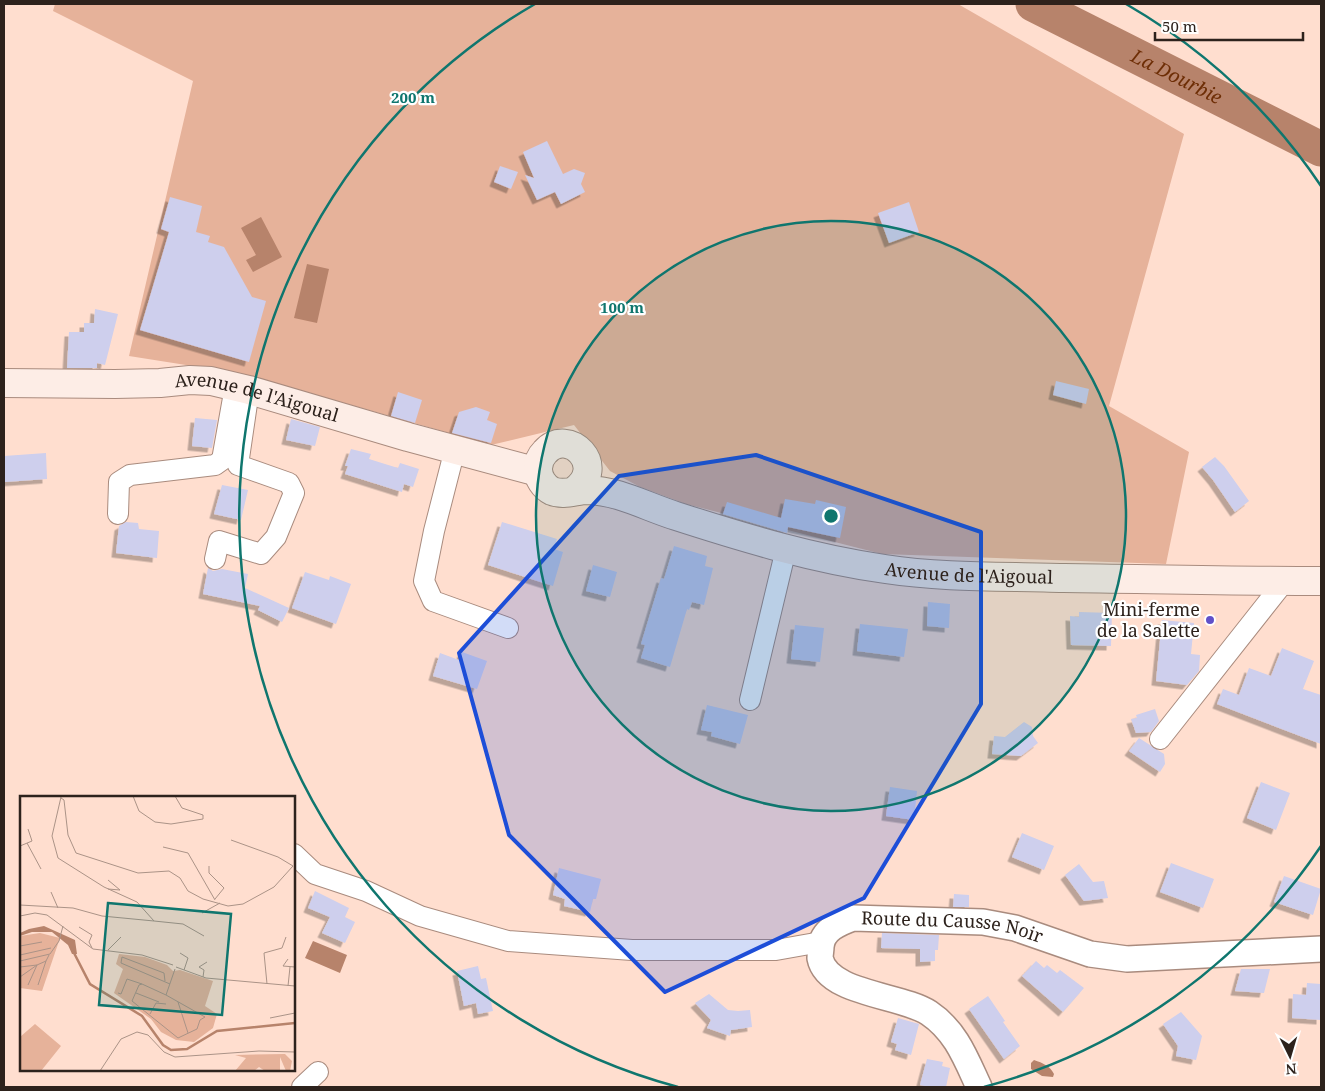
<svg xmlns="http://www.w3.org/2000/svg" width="1325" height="1091" font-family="'Noto Serif',serif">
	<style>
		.green { fill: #e6b29a }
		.water { fill: #b7836b }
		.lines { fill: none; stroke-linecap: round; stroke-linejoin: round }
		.river { stroke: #b7836b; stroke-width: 35 }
		.building { fill: #cecfed; filter: url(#shadow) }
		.minor-casing { stroke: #a98b7e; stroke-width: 22 }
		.tertiary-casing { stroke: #a98b7e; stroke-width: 28 }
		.secondary-casing { stroke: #a98b7e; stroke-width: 30 }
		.minor { stroke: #fff; stroke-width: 20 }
		.tertiary { stroke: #fff; stroke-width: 25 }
		.secondary { stroke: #fdede6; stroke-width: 28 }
		.marked { fill: #1d4ed8; fill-opacity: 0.2; stroke: #1d4ed8; stroke-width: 4; stroke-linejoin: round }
		.ring { fill: none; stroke: #0f766e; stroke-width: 2.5 }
		.poi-dot { fill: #6050c9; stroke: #fff; stroke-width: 2 }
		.labels { text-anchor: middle; stroke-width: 4.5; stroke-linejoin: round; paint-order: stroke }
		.street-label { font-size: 18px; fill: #2d221c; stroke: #fff }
		.poi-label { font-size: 18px; fill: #2d221c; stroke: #fff; text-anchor: end }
		.water-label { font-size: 19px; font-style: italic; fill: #6e2e06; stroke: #fff }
		.inset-river { fill: none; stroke: #b7836b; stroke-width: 2.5 }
		.inset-road { fill: none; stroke: #ab9387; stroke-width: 1 }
		.view { fill: #0f766e; fill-opacity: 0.15; stroke: #0f766e; stroke-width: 2.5 }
		.inset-edge { fill: none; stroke: #2d221c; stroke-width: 2.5 }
		.centre { fill: #0f766e; stroke: #fff; stroke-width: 2.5 }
		.ring-label { font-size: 15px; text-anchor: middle; font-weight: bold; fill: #0f766e; stroke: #fff; stroke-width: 4.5; stroke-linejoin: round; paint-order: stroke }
	</style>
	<defs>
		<filter id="shadow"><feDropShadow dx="-4.5" dy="4.5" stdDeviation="0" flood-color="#0004"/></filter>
	</defs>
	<rect width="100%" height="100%" fill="#ffdecf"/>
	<path class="green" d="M55 4H958L1184 134 1109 406 1189 452 1166 564 882 554 686 504 640 487 610 471 574 425 491 445 243 374 129 356 193 81 53 11Z"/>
	<path class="water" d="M261 217 282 257 253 272 246 260 256 255 241 228Z
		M307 264 329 269 317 323 294 318Z
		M313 941 347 955 340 973 305 958Z
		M1034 1060C1043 1063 1050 1066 1054 1074L1053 1077 1042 1076 1031 1069V1063Z"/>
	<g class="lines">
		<path class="river" id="s1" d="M1033 4 1321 149"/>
	</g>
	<path class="building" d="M547 141 563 174 574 169 585 173 581 184 585 192 561 204 555 192 537 200 525 175 534 178 523 152Z
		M500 166 518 172 511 189 494 182Z
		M170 197 202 206 196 232 210 236 208 242 224 247 252 297 266 301 249 362 140 330 169 232 161 229Z
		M909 202 919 232 889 243 878 213Z
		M95 309 118 314 105 365 97 363V368H67L69 332H84V323H94Z
		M1056 381 1089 389 1086 404 1053 395Z
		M398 392 422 400 415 423 391 416Z
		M476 407 490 412 487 420 497 424 491 443 452 433 459 412Z
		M195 418 217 420 212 448 192 446Z
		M291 419 320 427 315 446 286 440Z
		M351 449 371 454 369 459 385 464 398 468 400 463 419 469 413 487 404 484 402 492 345 474 348 466H345Z
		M46 453 47 479 5 482 4 456Z
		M1215 457 1224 466 1249 501 1235 512 1213 480 1202 467Z
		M222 485 248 490 241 520 214 514Z
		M785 499 815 504 816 500 846 507 840 538 788 527 787 533 723 514 727 502 781 518Z
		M126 522 138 523 139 529 159 531 157 558 116 553 119 526Z
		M502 522 557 539 554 549 563 552 553 586 488 565Z
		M674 546 707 556 705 566 713 568 704 605 692 602 689 610 687 609 670 667 641 658 645 645 641 644 661 578 664 579Z
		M593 565 617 572 610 597 586 591Z
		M208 568 213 571 222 569 248 574 245 588 289 608 282 622 258 610 260 606 203 594Z
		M305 572 329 580 330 576 351 584 336 624 292 608Z
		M928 602 950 604 949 628 927 626Z
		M1079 612 1112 613 1111 646 1071 645 1070 616 1079 617Z
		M1162 620 1194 623 1191 654 1200 655 1199 671 1187 685 1156 681Z
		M860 624 908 629 904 657 857 651Z
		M795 625 824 628 820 662 791 659Z
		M1282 648 1314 661 1303 689 1321 695V744L1217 704 1223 689 1239 695 1249 668 1271 676Z
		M462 652 487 661 477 689 433 676 440 653 459 660Z
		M707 705 748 715 740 744 711 736 712 732 701 730Z
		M1155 709 1159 721 1151 732 1136 733 1131 719 1137 718 1136 715Z
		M1024 722 1032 727 1033 736 1038 743 1021 756 992 754 994 736 1005 737Z
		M1139 738 1164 754 1165 764 1160 772 1129 751Z
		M1261 782 1290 793 1276 830 1247 818Z
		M890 787 917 791 914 820 886 816Z
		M1022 833 1054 846 1044 870 1012 857Z
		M1171 863 1214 879 1203 908 1160 892Z
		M1079 864 1093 882 1104 881 1108 898 1084 901 1065 875Z
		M559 868 601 879 596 899H593L590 912 564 906 565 899 553 895Z
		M1284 876 1321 889 1313 915 1274 902Z
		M315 891 349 908 345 917 355 922 345 943 322 933 330 917 308 908Z
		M954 894 969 895V907H953Z
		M882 933 939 935 938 950H935V961L920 962V949L881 948Z
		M1036 961 1044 968 1047 965 1057 973 1060 970 1084 988 1063 1012 1022 976Z
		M478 966 481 979 486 978 493 1011 478 1014 476 1003 464 1006 457 971Z
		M1241 969H1270L1264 993 1235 991Z
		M1307 983 1321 984V1020L1292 1018 1293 994 1306 995Z
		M709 994 728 1010 738 1011 750 1010 752 1027 731 1030 730 1036 707 1028 711 1020 695 1003Z
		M988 996 1005 1021 1003 1022 1020 1046 1004 1059 969 1009Z
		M1181 1012 1202 1036 1196 1060 1176 1056 1178 1046 1163 1024Z
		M898 1018 919 1024 911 1055 895 1050 897 1044 891 1042Z
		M927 1059 943 1062 942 1066 950 1068 946 1087H929L920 1085Z"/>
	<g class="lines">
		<defs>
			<path id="minor" d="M455 449 434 531 424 581 433 601 508 628
				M118 514 119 482 130 475 215 465 222 460 235 387
				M215 559 219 541 261 554 276 537 294 493 289 483 238 465 249 390
				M750 700 786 549
				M1160 739 1284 582
				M294 854 315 874 366 891 420 916 508 941 632 950H776L821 942
				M302 1087 318 1072"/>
			<g id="tertiary">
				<path id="s2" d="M979 1087C966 1059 956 1031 929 1013 902 995 827 994 820 958 820 955 821 950 821 947 822 930 839 923 853 918L983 922 1015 928 1090 954 1127 959 1321 949"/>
			</g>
			<g id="secondary">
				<path id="s3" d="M4 383 115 384 160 383 190 380 211 381 249 390 408 437 538 472"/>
				<path id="s4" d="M574 491C609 466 568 426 545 452 541 456 538 462 538 469 538 478 544 487 552 491 564 496 576 490 588 490 619 491 647 507 676 516 744 538 814 559 885 569 944 578 1004 576 1064 578 1150 579 1235 581 1321 581"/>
			</g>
		</defs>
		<use href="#minor" class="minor-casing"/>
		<use href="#tertiary" class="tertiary-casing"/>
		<use href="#secondary" class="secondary-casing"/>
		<use href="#minor" class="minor"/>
		<use href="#tertiary" class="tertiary"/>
		<use href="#secondary" class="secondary"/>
	</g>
	<path class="marked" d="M756 455 981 532V704L864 898 665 992 509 835 459 653 619 476Z"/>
	<circle cx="831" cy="516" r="295" fill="#0f766e" fill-opacity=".12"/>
	<g class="ring">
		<circle cx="831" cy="516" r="295"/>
		<path d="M1321 846A591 591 0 0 1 984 1087M678 1087A591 591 0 0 1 535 4M1126 4A591 591 0 0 1 1321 186"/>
	</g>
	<circle class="poi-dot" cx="1210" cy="620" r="5"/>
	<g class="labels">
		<g class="street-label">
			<text dy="6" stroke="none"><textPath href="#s3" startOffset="255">Avenue de l'Aigoual</textPath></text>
			<text dy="6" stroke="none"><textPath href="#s4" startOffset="561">Avenue de l'Aigoual</textPath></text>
			<text dy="6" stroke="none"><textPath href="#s2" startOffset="374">Route du Causse Noir</textPath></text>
		</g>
		<g class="poi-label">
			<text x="1200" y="616">Mini-ferme<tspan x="1200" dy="21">de la Salette</tspan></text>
		</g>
		<g class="water-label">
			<text dy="7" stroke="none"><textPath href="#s1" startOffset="161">La Dourbie</textPath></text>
		</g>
	</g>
	<g transform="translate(20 796)">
		<rect width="275" height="275" fill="#ffdecf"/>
		<path d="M20 137 40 142 22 195 0 192V140ZM99 158 125 161 147 169 153 175 160 174 193 185 185 210 197 218 193 232 174 246 156 244 141 236 131 223 94 197 103 173 96 168ZM15 228 41 250 21 275H0V241ZM265 258 272 265 270 275H266L260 261V275H245L239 271 234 275H215L226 262 215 259Z" fill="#e6b29a"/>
		<path d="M24 130 55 144 57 158H52L48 149 32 136H12L0 140V137L9 133Z" fill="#b7836b"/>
		<path class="inset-river" d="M53 155 70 188 122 220 143 249 151 254 167 253 197 235 275 227"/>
		<path class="inset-road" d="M113 0 119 15 135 26 151 28 183 23V19L162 12 155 0M41 2 44 4 48 39 56 57 118 77 149 75 160 82 168 95 183 103 208 110 223 108 254 91 273 70 258 61 211 44M7 47 21 73M0 50 12 45 8 33M143 51 168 57 195 104M189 70V77L204 92 195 103M88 84 100 94 88 93M31 96 38 112M0 109 53 112 82 120 134 125 117 106 84 91 38 62 32 40 41 1M182 117 200 107M0 120 15 117 27 119 73 153 122 159 153 169M134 125 163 128 184 140M59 131 72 139 69 146 72 152M0 150 22 146M88 154 101 141M160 157 168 162 164 174M0 159 31 152M268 163 263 170 275 171M0 165 30 158 39 145 43 130M0 171 17 169 26 165 29 159M156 171 186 182 275 190M0 181 17 169 8 189M183 181 184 174 179 171 187 166M145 185 144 177 102 161 101 167 150 188M247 188 244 157 262 152 266 141M18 189 26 165M268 190 270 171M98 197 101 198 107 183 122 188M116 197 139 206M146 199 185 221 180 224 177 233 158 242 112 205 119 189 122 188 146 199 155 173M158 206 168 237M130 218 136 207 146 208M250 222 275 217M80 275 101 243 117 236 128 239 144 256 155 261 239 255 275 256"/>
		<path class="view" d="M88 107 211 118 202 219 79 209Z"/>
		<rect width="275" height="275" class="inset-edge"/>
	</g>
	<circle cx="831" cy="516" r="8" class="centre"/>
	<g class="ring-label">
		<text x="413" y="103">200 m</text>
		<text x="622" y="313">100 m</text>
	</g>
	<rect width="1325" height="1091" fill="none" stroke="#2d221c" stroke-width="10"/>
	<g transform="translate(1290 1056) rotate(175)" stroke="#ffffff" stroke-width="4" paint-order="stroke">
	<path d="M0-4L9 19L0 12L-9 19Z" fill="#2d221c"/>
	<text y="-8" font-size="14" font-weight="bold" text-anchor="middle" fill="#2d221c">N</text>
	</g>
	<path d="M1155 32v8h148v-8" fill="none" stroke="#2d221c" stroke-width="2.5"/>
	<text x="1162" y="32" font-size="15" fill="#2d221c" stroke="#ffffff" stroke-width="4" paint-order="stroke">50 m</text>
</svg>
